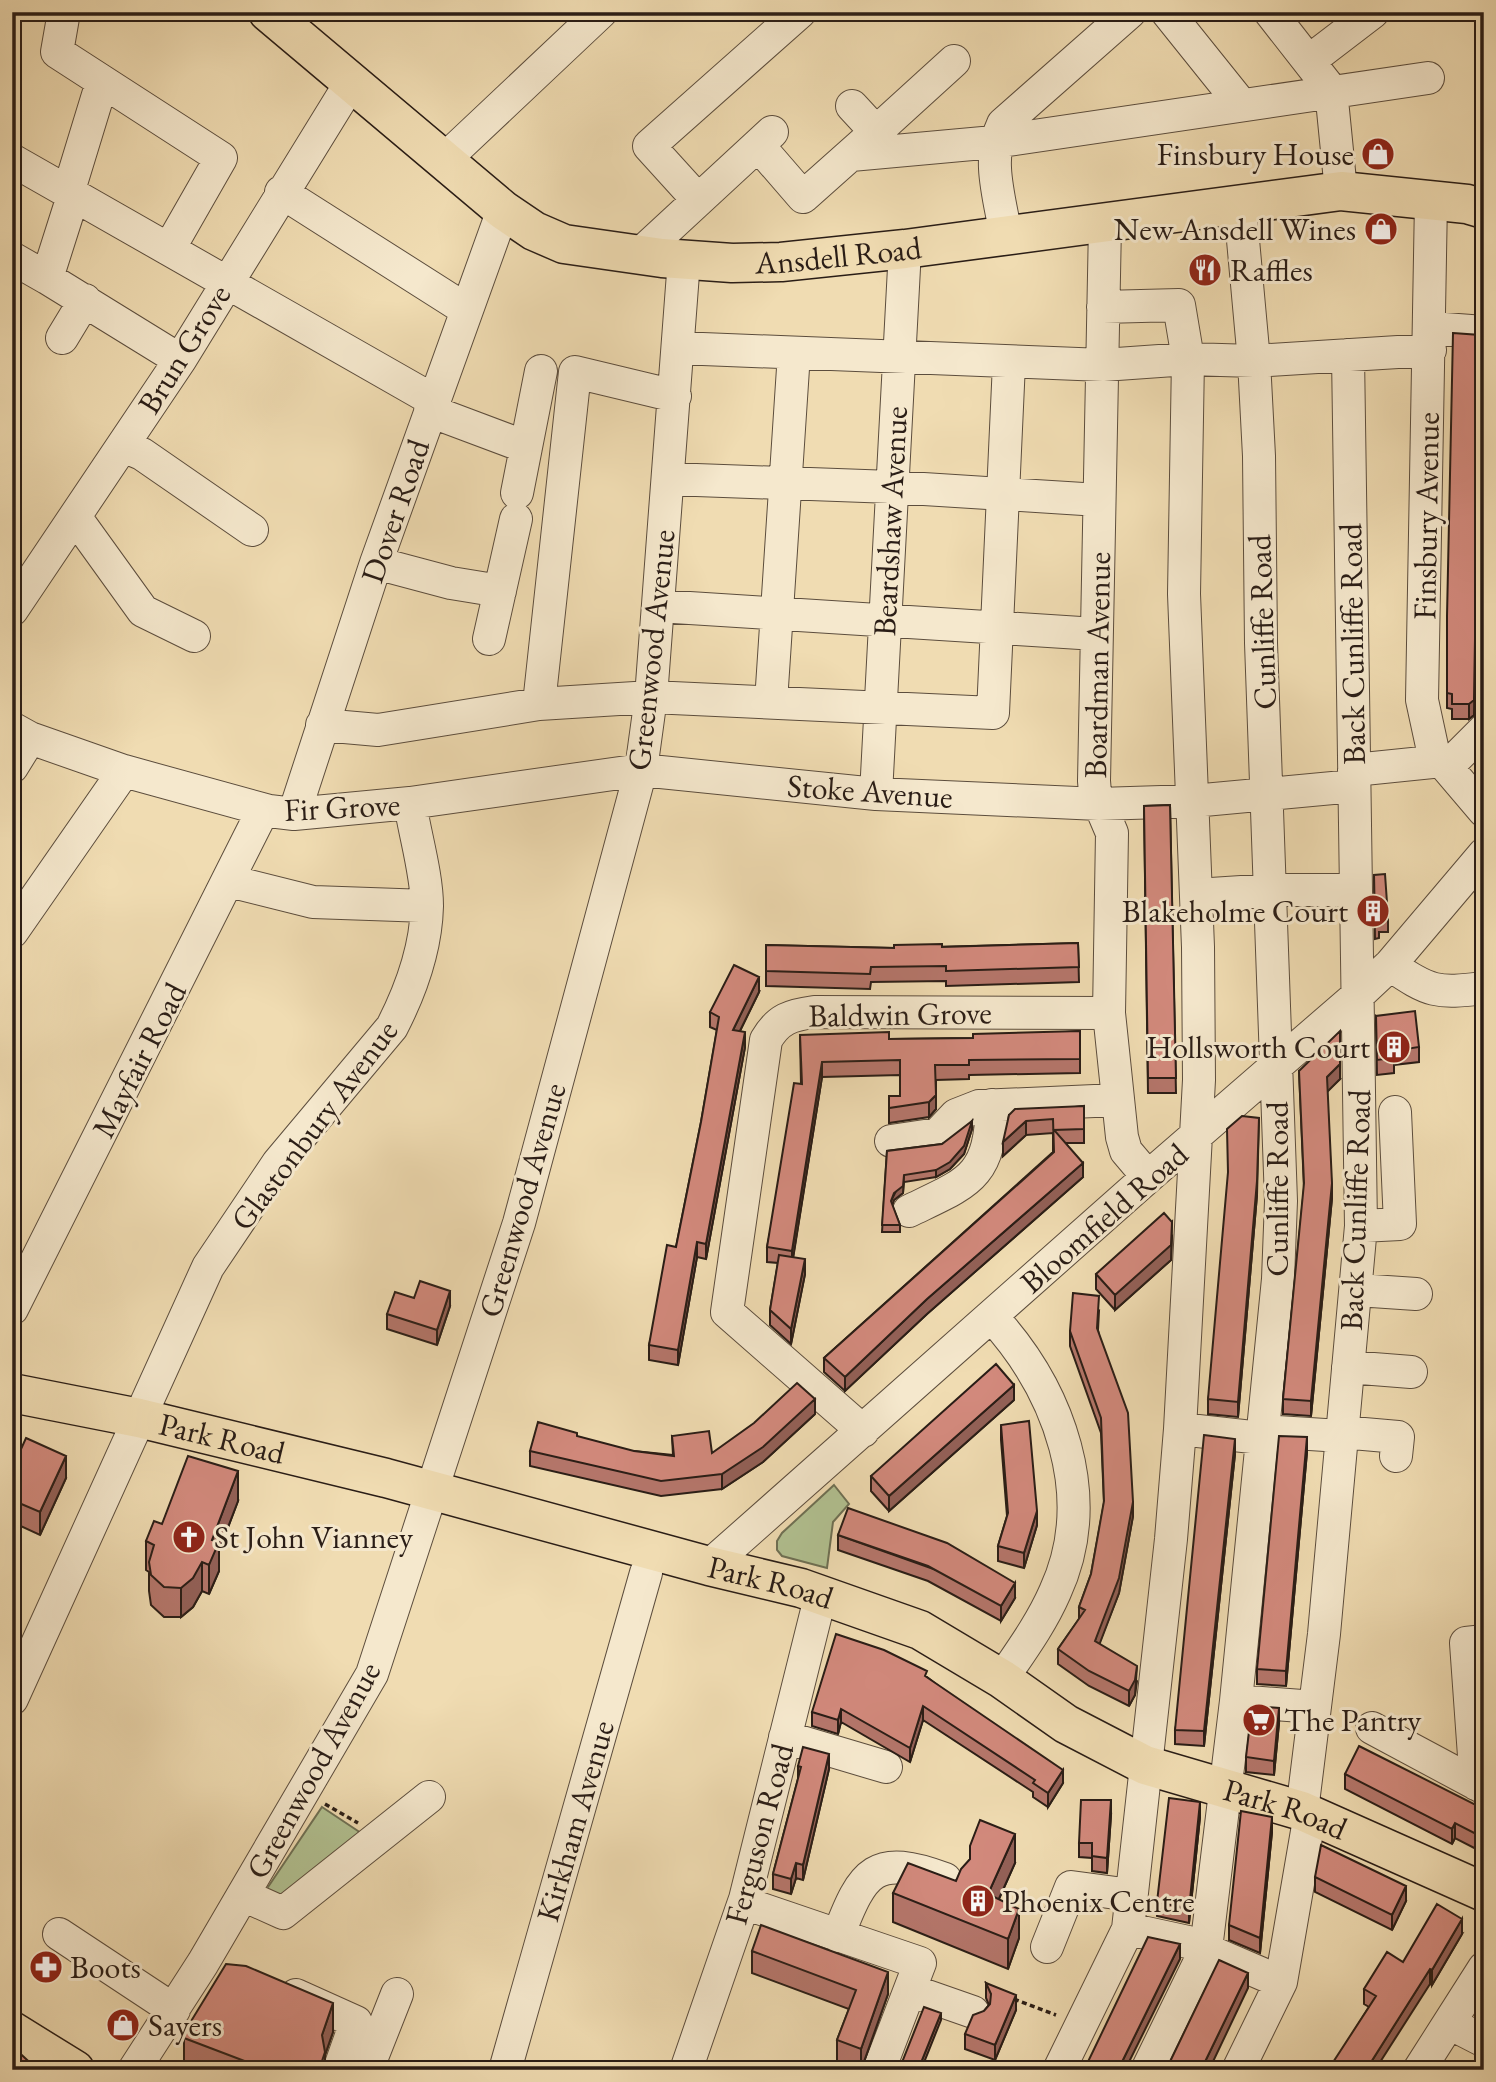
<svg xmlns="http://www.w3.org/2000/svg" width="1496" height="2082" font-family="'EB Garamond',serif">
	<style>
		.green { fill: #b2c292; stroke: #6e7054; stroke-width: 2 }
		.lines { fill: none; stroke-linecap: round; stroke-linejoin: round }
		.minor-casing { stroke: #5c4d3d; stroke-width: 34 }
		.major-casing { stroke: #2a1d16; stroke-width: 41 }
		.path { stroke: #2a1d16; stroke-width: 3.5; stroke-dasharray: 5 3.5; stroke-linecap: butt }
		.minor { stroke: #f5e8cd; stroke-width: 32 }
		.major { stroke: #f0dcb2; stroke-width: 38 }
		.wall { fill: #b5766b; stroke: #2a1d16; stroke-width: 2 }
		.shaded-wall { fill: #936057; stroke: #2a1d16; stroke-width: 2 }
		.building { fill: #d2897c; stroke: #2a1d16; stroke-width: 2 }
		.labels { text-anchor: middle; stroke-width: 6; stroke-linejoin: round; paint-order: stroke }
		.poi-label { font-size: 32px; fill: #2a1d16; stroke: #f5e8cd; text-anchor: start }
		.street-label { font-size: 32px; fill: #2a1d16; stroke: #f5e8cd }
	</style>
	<rect width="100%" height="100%" fill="#f0dcb2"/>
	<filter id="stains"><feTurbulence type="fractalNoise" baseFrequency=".00286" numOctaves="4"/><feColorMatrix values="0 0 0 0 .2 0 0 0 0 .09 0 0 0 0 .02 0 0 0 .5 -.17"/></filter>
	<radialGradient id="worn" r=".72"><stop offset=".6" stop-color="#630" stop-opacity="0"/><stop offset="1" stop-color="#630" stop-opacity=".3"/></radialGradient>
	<path class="green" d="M834 1485 849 1504 833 1522 827 1568 782 1556 777 1550V1541L782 1533Z
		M322 1807 367 1837 286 1900 266 1890Z"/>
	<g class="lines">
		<defs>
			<path id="minor" d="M64 12 57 52 221 158 169 249
				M1167 12 1240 103
				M1270 12 1331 90 1341 191
				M1309 61 1373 12
				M876 132 954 61
				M758 145 803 197 876 132 852 106
				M851 155 994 142 1428 78
				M12 160 433 400
				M444 160 601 12
				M69 190 102 82
				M281 192 465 309
				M74 193 47 278 180 360
				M698 200 649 146 800 12
				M1431 201 1422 700 1433 751 1484 811
				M1105 225 1094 781 1095 793 1112 833 1109 1013 1122 1137 1126 1151 1148 1177
				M1006 236C1000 199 986 159 1003 124L1130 12
				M639 255 772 132
				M12 258 47 278
				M1431 328 1484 332
				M62 338 85 300
				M678 348 1103 365 1188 359 1254 361 1430 350
				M675 396 575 372 539 704 651 697 993 713 1009 363
				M430 411 526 447
				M123 446 142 454 252 530
				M669 479 892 487 1099 500
				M517 493 541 371
				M76 518 143 611 194 636
				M376 563 451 583 500 591
				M658 606 1096 634
				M12 610 180 360 350 84
				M489 639 516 519
				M771 702 794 353
				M322 725 378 730 539 704
				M12 728 30 738 124 771 269 811 294 814 410 803 641 770 876 794 1099 804 1193 801 1354 786
				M12 767 30 738
				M1447 767 1484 730
				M1354 770 1442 761
				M876 794 905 249
				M294 814 376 563 503 210
				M229 881 313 902 427 906
				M1196 895 1272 890H1354
				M12 932 124 771
				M1390 965C1430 992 1436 994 1484 988
				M891 1141 938 1134 956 1115 979 1106 1117 1100
				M909 1211C969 1182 990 1178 992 1105
				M1361 1226 1400 1224 1395 1112
				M1357 1290 1416 1294
				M12 1309 263 810
				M992 1317C1059 1390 1099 1497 1055 1592 1041 1624 1021 1651 1002 1679
				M1348 1367 1411 1372
				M1180 1429 1261 1438
				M863 1431 727 1312 766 1040C778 1019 791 1015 814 1012L1109 1013
				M1261 1431 1341 1436
				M1341 1432 1398 1437 1396 1456
				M709 1566 1148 1177 1358 995 1390 965 1484 854
				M12 1699 208 1267 278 1163 392 1027C411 990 426 948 427 906 427 875 415 835 410 803
				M1236 1701 1315 1707
				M1372 1728 1484 1788
				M785 1737 886 1767
				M1476 1784 1466 1643 1484 1641
				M1302 1811 1324 1634 1361 1226 1348 355
				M243 1895 283 1913 429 1797
				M744 1903 920 1963 879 2070
				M1128 1929 1188 1942 1281 1982
				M59 1934 174 2010
				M838 1936C863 1870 875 1853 945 1879
				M1047 1947 1071 1887 1131 1895
				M910 1990 973 2012
				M296 1995 356 2022 339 2070
				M1449 2023 1484 2041
				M134 2070 203 1963 372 1674 519 1223 641 770 651 697 684 260
				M367 2070 397 1994
				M505 2070 646 1573
				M686 2070 745 1899 821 1594
				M1059 2070 1128 1929 1171 1539 1180 1429 1199 1080 1198 947 1184 594 1188 359 1179 305 1103 307
				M1147 2070 1206 1949 1236 1701 1278 1279 1281 1201 1261 643 1259 456 1254 361 1240 207
				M1238 2070 1281 1982 1310 1814
				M1419 2070 1484 1968"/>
			<g id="major">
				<path id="s1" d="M268 12 503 210 534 231 564 244 662 258 732 263 781 262 905 249 1341 191 1467 204 1484 209"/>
				<path id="s2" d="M12 1393 139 1418 386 1478 709 1566 801 1588 920 1630 1002 1679 1066 1724 1145 1765 1302 1811 1484 1892"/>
				<path d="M12 2031 75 2070"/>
			</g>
		</defs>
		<use href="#minor" class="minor-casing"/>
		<use href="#major" class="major-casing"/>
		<path class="path" d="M325 1804 358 1823
			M1014 1999 1056 2015"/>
		<use href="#minor" class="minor"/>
		<use href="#major" class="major"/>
	</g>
	<path class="wall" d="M1447 616 1474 715 1469 719H1452V709L1447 708Z
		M1170 805 1176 1093H1148L1144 806Z
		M1374 875 1388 917V932H1379V938L1375 939Z
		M1078 943 1079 982 946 986V981L871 982 870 989 766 986V945L894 948Z
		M759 992 740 1031 745 1047 706 1259 697 1257 678 1365 649 1360V1345L676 1247 701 1122 717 1030 710 1027V1012Z
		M1376 1016 1419 1047V1062L1394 1065V1073L1377 1075Z
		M1080 1031V1073L969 1075V1079L936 1080V1109L929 1117 889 1123V1096H900V1075L822 1077 793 1257 805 1274 791 1344 770 1325V1310L778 1263 767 1262V1247L801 1084 800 1035 889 1039 973 1038Z
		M1299 1071 1340 1079 1327 1091 1332 1198 1311 1416 1283 1414V1399L1304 1188Z
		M1084 1106V1143H1066L1083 1177 927 1314 845 1391 824 1372V1358L1053 1152V1133L1026 1135 1003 1156 1009 1115Z
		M972 1129 964 1154 950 1169 936 1177 904 1182 903 1193 894 1200 892 1205 900 1225V1232H882L887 1151 942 1144Z
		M1257 1195 1238 1417 1208 1414V1399Z
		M1172 1236 1171 1260 1115 1310 1096 1289V1274Z
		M414 1298 450 1306 437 1345 387 1329V1314Z
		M1099 1311 1098 1330 1133 1516 1119 1593 1099 1644 1137 1681 1135 1695 1129 1706 1089 1686 1058 1664V1649L1079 1619V1607L1091 1574 1104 1503 1101 1433 1070 1346V1331Z
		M1014 1400 889 1511 871 1491V1476Z
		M815 1414 763 1462 722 1489 661 1496 530 1466V1451H634L673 1455 672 1436 712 1453Z
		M1001 1425 1037 1525 1024 1568 998 1561V1546L1007 1516 1001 1440Z
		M1307 1452 1286 1686 1257 1684V1669Z
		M1235 1454 1204 1746 1175 1744V1730Z
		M12 1456 66 1478 40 1535 12 1522Z
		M238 1501 219 1551V1571L209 1594 202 1591 193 1607 181 1617H164L151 1605 149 1591V1572L146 1570V1541L162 1524Z
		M838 1535 1015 1598 1001 1621 928 1581 838 1550Z
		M927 1677 1063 1783 1048 1807 1033 1797V1792L923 1720 910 1762 841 1722 838 1734 812 1726V1712Z
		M1279 1723 1274 1775 1246 1772V1757Z
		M798 1766 829 1769 803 1880 796 1878 791 1894 773 1889V1874L798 1779Z
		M1345 1774 1484 1809V1853L1455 1838 1452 1844 1345 1789Z
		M1111 1815 1107 1873 1092 1871V1858L1079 1857V1843Z
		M1200 1817 1189 1923 1157 1916V1902Z
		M1272 1832 1260 1953 1229 1940V1925Z
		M970 1860 1015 1863 999 1899 1019 1938 1008 1969 893 1922V1893L956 1881Z
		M1315 1877 1406 1901 1392 1930 1315 1892Z
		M1462 1934 1432 1985 1430 1984 1342 2050 1369 2007 1364 2004V1989L1403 1962Z
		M752 1951 888 1994 861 2070H857L837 2062V2040L849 2009 752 1973Z
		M986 1983 1016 2010 995 2060 965 2049V2034L989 2005 986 1998Z
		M333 2032 325 2055V2070H192L184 2067V2038Z"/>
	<path class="shaded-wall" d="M1480 335 1474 715 1469 719V704Z
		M759 977V992L733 1045V1030Z
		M745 1032V1047L706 1259V1244Z
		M822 1062V1077L792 1265V1251Z
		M1340 1064V1079L1327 1092V1077Z
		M936 1095V1109L929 1117V1102Z
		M1259 1118 1257 1195 1238 1417V1402Z
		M972 1121V1129L964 1154 950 1169 936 1177V1170Z
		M1026 1121V1135L1003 1156V1142Z
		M1083 1163V1177L927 1314 845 1391V1377L927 1299Z
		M904 1175 903 1193 894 1200 891 1209V1201Z
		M1332 1183V1198L1311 1416V1401Z
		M1172 1222 1171 1260 1115 1310V1295Z
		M697 1242V1257L678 1365V1350Z
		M805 1259V1274L791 1344V1329Z
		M450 1291V1306L437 1345V1330Z
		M1014 1385V1400L889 1511V1496Z
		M815 1399V1414L763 1462 722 1489V1474Z
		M1307 1437V1452L1286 1686V1671Z
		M1235 1439V1454L1204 1746V1731Z
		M66 1456V1478L40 1535V1512Z
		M238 1471V1501L219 1551V1571L209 1594V1565L212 1540Z
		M1133 1502V1516L1119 1593 1095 1656V1641Z
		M1037 1511V1525L1024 1568V1553Z
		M202 1562V1591L193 1607 181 1617V1588Z
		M1015 1583V1598L1001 1621V1606Z
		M1137 1666 1135 1695 1129 1706V1691Z
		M923 1706V1720L910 1762V1748Z
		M1279 1708V1723L1274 1775V1761Z
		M841 1709V1722L838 1734V1720Z
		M829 1754V1769L803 1880V1865Z
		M1063 1770V1783L1048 1807V1793Z
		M1111 1800V1815L1107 1873V1858Z
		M1200 1802V1817L1189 1923V1909Z
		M1272 1817V1832L1260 1953V1938Z
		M1455 1823V1838L1452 1844V1829Z
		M1015 1834V1863L988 1923V1894Z
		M796 1863V1878L791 1894V1879Z
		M1406 1886V1901L1392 1930V1915Z
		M1019 1909V1938L1008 1969V1939Z
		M1462 1919V1934L1432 1985V1970Z
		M1180 1944V1959L1125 2070H1118Z
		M1430 1969V1984L1375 2070H1366Z
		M888 1972V1994L861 2070V2049Z
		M1248 1973V1988L1209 2070H1201Z
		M1016 1995V2010L995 2060V2045Z
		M333 2003V2032L325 2055V2070H319L322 2035Z
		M941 2013V2020L921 2070H918Z"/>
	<path class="building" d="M1453 333 1480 335 1474 700 1469 704H1452V694L1447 693V616Z
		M1170 805 1176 1078H1148L1144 806Z
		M1385 874 1388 917 1379 918V923L1375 924 1374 875Z
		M1078 943 1079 967 946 971V966L871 967 870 974 766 971V945L894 948V945L942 944V947Z
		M734 965 759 977 733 1030 745 1032 706 1244 697 1242 678 1350 649 1345 667 1245 676 1247 701 1122 719 1017 710 1012Z
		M1415 1011 1419 1047 1393 1051 1394 1058 1377 1060 1376 1016Z
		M1080 1031V1059L969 1060V1065H935L936 1095 929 1102 889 1108V1096H900V1060L822 1062 792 1251 767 1247 794 1083 802 1084 800 1035 889 1032V1039L973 1038V1034Z
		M1340 1031V1064L1327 1077 1332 1183 1311 1401 1283 1399 1304 1183 1299 1071Z
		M1084 1106V1129L1054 1130 1083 1163 927 1299 845 1377 824 1358 1054 1152 1053 1119 1026 1121 1003 1142 1009 1115 1015 1109Z
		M1242 1116 1259 1118 1257 1181 1238 1402 1208 1399 1228 1172 1227 1129Z
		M972 1121 964 1146 950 1162 936 1170 904 1175 903 1186 894 1193 891 1201 900 1225H882L887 1151 942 1144Z
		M1164 1213 1172 1222 1171 1245 1115 1295 1096 1274Z
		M779 1255 805 1259 791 1329 770 1310Z
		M420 1281 450 1291 437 1330 387 1314 395 1292 414 1298Z
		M1073 1293 1099 1296 1097 1328 1128 1413 1133 1502 1119 1578 1095 1641 1137 1666 1135 1680 1129 1691 1089 1671 1058 1649 1085 1610 1079 1607 1091 1574 1104 1501 1101 1418 1070 1331Z
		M996 1364 1014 1385 889 1496 871 1476Z
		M797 1383 815 1399 763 1447 722 1474 661 1481 530 1451 538 1422 577 1433V1436L634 1451 674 1456 672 1436 709 1431 712 1453 754 1423Z
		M1029 1421 1037 1511 1024 1553 998 1546 1008 1513 1001 1425Z
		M1204 1435 1235 1439 1204 1731 1175 1730Z
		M1279 1436 1307 1437 1286 1671 1257 1669Z
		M26 1438 66 1456 40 1512 12 1500V1456L17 1458Z
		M188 1456 238 1471 212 1540 219 1542 209 1565 202 1562 193 1578 181 1588 164 1587 151 1575 149 1562 154 1545 146 1541 154 1521 162 1524Z
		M848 1508 947 1543 1015 1583 1001 1606 928 1566 838 1535Z
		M836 1634 884 1650 927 1671 925 1676 1063 1770 1048 1793 1033 1783 1035 1780 923 1706 910 1748 841 1709 838 1720 812 1712Z
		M1252 1706 1279 1708 1274 1761 1246 1757Z
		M1359 1746 1484 1809V1838L1455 1823 1452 1829 1345 1774Z
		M803 1747 829 1754 803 1865 796 1863 791 1879 773 1874 801 1767 798 1766Z
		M1169 1798 1200 1802 1189 1909 1157 1902Z
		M1081 1800H1111L1107 1858 1092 1856V1843H1079Z
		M1241 1811 1272 1817 1260 1938 1229 1925Z
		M980 1820 1015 1834 988 1894 1019 1909 1008 1939 893 1893 908 1863 956 1881 961 1869 970 1859V1846Z
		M1321 1845 1406 1886 1392 1915 1315 1877Z
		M1437 1904 1462 1919 1432 1970 1430 1969 1366 2070H1328L1376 1996 1364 1989 1387 1952 1403 1962Z
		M761 1925 888 1972 861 2049 837 2040 856 1990 752 1951Z
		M1148 1937 1180 1944 1118 2070H1084Z
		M1219 1960 1248 1973 1201 2070H1166Z
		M226 1964 246 1966 333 2003 322 2035 325 2052 319 2070H268L184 2038 185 2031Z
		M986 1983 1016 1995 995 2045 965 2034 973 2015 984 2011 990 2004 991 1994Z
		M924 2007 941 2013 918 2070 911 2068V2070H899Z
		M12 2046 38 2070H12Z"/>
	<defs>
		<symbol id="shop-disc" viewBox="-11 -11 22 22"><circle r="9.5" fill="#8f2418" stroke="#f5e8cd"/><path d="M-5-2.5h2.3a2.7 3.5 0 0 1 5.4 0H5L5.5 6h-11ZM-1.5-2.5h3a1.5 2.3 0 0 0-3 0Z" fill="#fff"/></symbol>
		<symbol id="restaurant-disc" viewBox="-11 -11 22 22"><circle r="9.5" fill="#8f2418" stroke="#f5e8cd"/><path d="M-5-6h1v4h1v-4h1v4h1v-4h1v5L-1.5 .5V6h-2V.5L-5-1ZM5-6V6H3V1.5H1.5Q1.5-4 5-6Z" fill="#fff"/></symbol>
		<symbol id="building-disc" viewBox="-11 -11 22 22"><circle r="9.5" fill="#8f2418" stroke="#f5e8cd"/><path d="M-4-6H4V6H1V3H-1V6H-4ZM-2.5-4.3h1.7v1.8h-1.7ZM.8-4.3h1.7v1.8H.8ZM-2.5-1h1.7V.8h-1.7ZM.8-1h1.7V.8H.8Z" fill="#fff"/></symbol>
		<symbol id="church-disc" viewBox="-11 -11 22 22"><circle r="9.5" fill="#8f2418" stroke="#f5e8cd"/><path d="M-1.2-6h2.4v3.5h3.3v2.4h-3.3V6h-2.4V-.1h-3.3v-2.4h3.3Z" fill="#fff"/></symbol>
		<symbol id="supermarket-disc" viewBox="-11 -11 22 22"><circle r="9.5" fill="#8f2418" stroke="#f5e8cd"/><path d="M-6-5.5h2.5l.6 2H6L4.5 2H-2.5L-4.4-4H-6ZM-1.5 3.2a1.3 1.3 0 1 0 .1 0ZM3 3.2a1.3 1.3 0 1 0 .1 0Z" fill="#fff"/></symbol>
		<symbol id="pharmacy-disc" viewBox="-11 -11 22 22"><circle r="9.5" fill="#8f2418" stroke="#f5e8cd"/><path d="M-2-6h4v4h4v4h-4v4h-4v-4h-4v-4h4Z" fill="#fff"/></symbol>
	</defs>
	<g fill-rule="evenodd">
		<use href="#shop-disc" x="1359" y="135" width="38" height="38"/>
		<use href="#shop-disc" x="1362" y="210" width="38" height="38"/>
		<use href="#restaurant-disc" x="1186" y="251" width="38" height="38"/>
		<use href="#building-disc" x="1354" y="892" width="38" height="38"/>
		<use href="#building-disc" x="1375" y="1028" width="38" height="38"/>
		<use href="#church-disc" x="170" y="1518" width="38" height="38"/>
		<use href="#supermarket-disc" x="1240" y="1701" width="38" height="38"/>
		<use href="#building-disc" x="959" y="1882" width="38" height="38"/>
		<use href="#pharmacy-disc" x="27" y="1948" width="38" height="38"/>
		<use href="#shop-disc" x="104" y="2006" width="38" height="38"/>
	</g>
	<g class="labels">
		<g class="poi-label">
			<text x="1354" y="165" text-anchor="end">Finsbury House</text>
			<text x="1356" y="240" text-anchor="end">New Ansdell Wines</text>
			<text x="1230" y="281">Raffles</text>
			<text x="1348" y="922" text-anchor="end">Blakeholme Court</text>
			<text x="1370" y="1058" text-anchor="end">Hollsworth Court</text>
			<text x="214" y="1548">St John Vianney</text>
			<text x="1284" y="1731">The Pantry</text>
			<text x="1002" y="1912">Phoenix Centre</text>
			<text x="70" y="1978">Boots</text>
			<text x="148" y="2036">Sayers</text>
		</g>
		<g class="street-label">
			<text dy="11" stroke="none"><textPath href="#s1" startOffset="653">Ansdell Road</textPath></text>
			<text transform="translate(184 349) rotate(-58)" y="11">Brun Grove</text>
			<text transform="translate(395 511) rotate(-71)" y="11">Dover Road</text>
			<text transform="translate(1426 516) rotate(-89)" y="11">Finsbury Avenue</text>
			<text transform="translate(890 521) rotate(-87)" y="11">Beardshaw Avenue</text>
			<text transform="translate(1262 622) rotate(-92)" y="11">Cunliffe Road</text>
			<text transform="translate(1352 644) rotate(-91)" y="11">Back Cunliffe Road</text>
			<text transform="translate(651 650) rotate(-84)" y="11">Greenwood Avenue</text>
			<text transform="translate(1097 665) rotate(-89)" y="11">Boardman Avenue</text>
			<text transform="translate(870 791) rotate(4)" y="11">Stoke Avenue</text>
			<text transform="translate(342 807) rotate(-3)" y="11">Fir Grove</text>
			<text transform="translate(900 1014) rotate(-1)" y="11">Baldwin Grove</text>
			<text transform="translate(139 1060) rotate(-63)" y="11">Mayfair Road</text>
			<text transform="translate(314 1125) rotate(-53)" y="11">Glastonbury Avenue</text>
			<text transform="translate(1277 1189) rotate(-90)" y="11">Cunliffe Road</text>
			<text transform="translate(522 1200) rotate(-74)" y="11">Greenwood Avenue</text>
			<text transform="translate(1355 1210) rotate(-88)" y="11">Back Cunliffe Road</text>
			<text transform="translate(1104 1218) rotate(-41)" y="11">Bloomfield Road</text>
			<text dy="11" stroke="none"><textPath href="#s2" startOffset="215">Park Road</textPath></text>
			<text dy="11" stroke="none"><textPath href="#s2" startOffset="782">Park Road</textPath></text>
			<text transform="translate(313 1770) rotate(-61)" y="11">Greenwood Avenue</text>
			<text dy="11" stroke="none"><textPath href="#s2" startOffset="1349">Park Road</textPath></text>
			<text transform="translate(575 1821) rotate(-74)" y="11">Kirkham Avenue</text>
			<text transform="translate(759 1834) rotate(-75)" y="11">Ferguson Road</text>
		</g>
	</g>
	<rect width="1496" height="2082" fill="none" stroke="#f0dcb2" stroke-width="42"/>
	<rect x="14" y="14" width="1468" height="2054" fill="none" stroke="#2a1d16" stroke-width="3.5"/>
	<rect x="21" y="21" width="1454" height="2040" fill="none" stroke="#2a1d16" stroke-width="2"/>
	<rect width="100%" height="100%" filter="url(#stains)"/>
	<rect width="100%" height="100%" fill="url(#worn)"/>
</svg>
